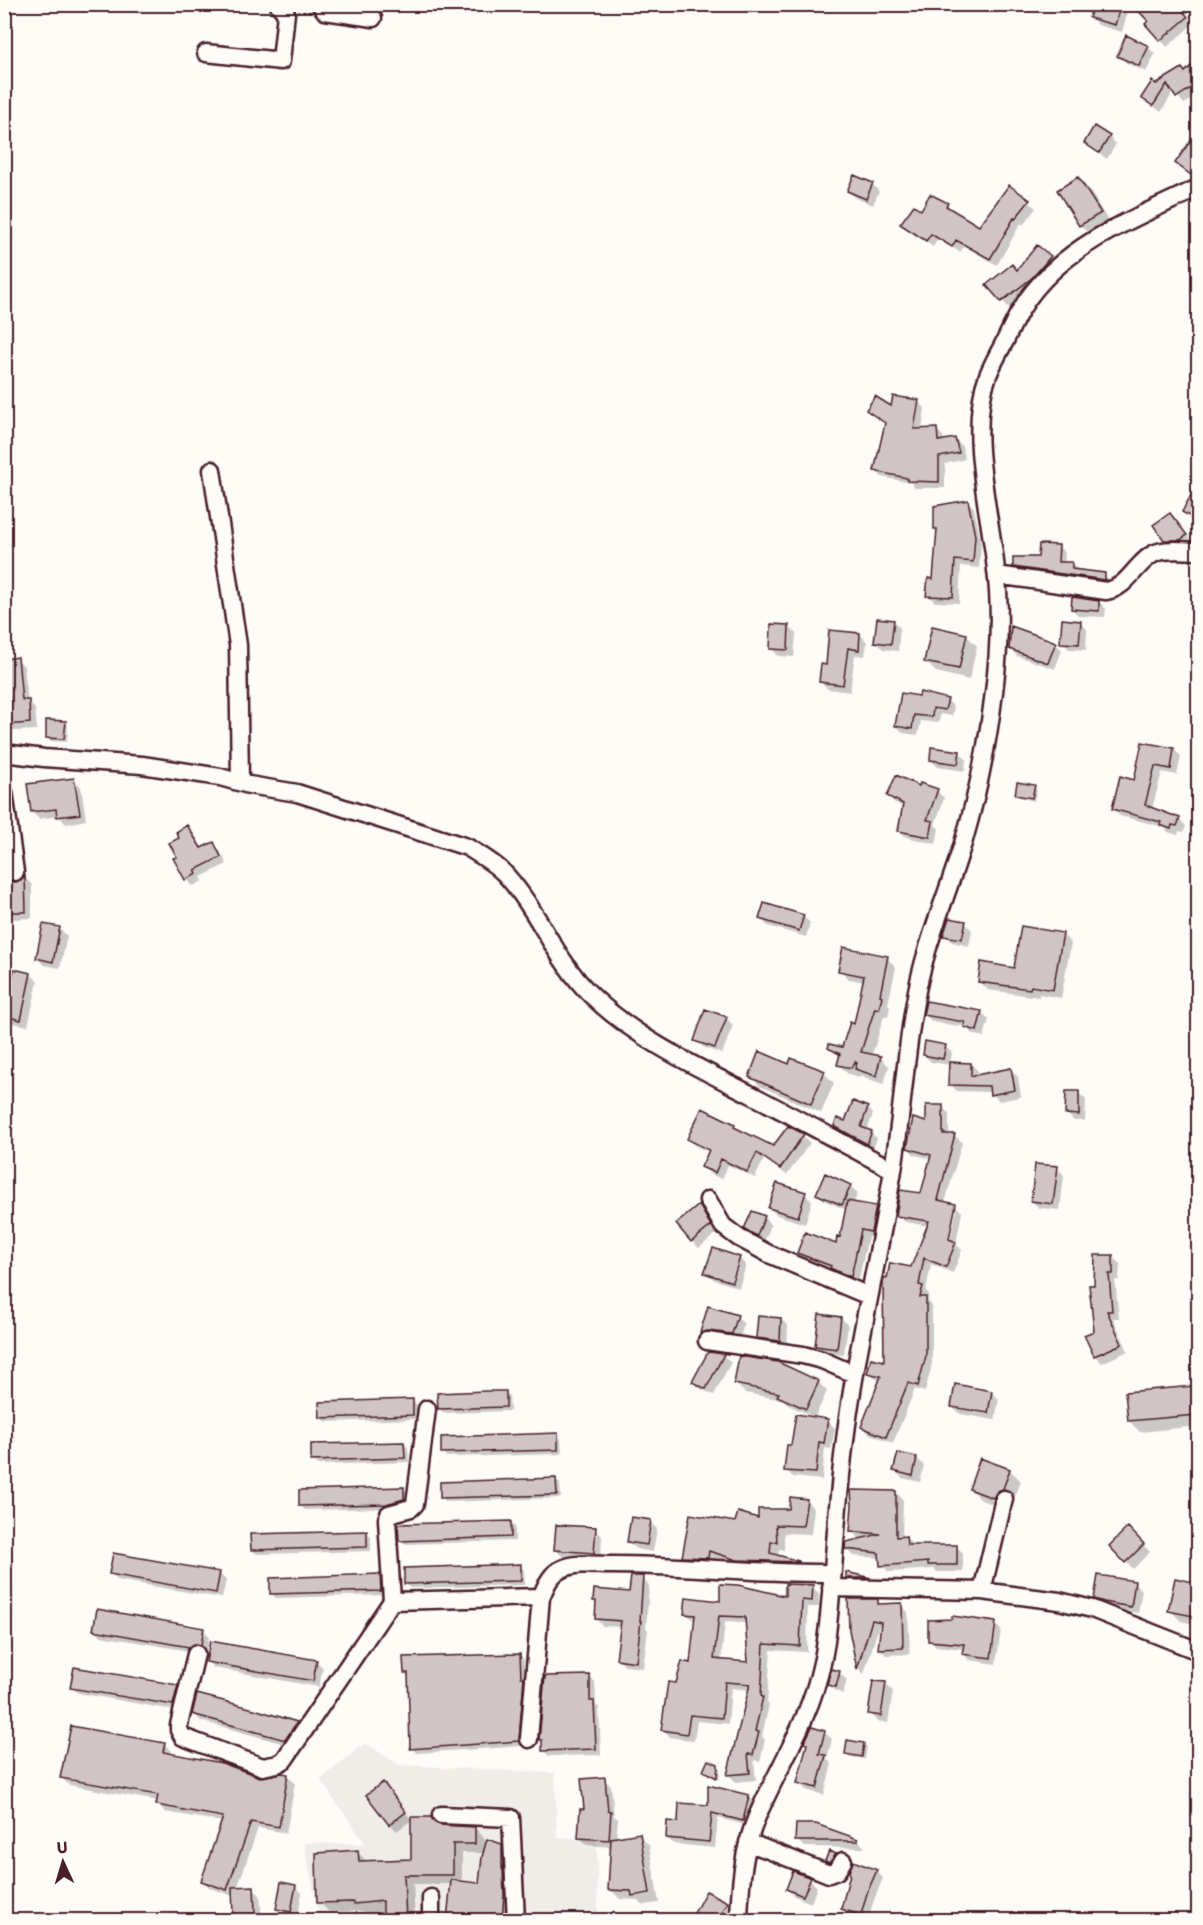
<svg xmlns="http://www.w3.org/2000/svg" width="1203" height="1925" font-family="'Shantell Sans',sans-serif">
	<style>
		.built { fill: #f0ece8 }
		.shadow { fill: #0003; fill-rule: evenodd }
		.building { fill: #d0c5c4; stroke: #4a1f2b; stroke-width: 1.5; fill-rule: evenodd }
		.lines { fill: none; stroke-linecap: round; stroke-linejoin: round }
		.minor-casing { stroke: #4a1f2b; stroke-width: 21 }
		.minor { stroke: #fdfcf7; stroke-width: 16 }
	</style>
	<rect width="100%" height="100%" fill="#fdfcf7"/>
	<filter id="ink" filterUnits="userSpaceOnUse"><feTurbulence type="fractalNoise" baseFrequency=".0167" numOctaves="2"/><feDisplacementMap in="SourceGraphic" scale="12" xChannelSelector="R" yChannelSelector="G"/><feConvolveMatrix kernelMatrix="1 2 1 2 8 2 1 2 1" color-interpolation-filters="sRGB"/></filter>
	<g filter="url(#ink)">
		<path class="built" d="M365 1743 399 1765 555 1773 557 1837 597 1840 598 1920H329L319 1917 304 1843 366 1844 320 1780Z"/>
		<path class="shadow" d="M1175 4 1193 24 1167 47 1147 24Z
			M1120 7 1127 14 1122 32 1098 25 1091 18Z
			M1148 47 1155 54 1146 72 1126 63 1119 55Z
			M1198 60V97L1197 96 1184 104 1174 91 1161 112 1143 98 1156 85 1186 74Z
			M1109 137 1116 144 1107 159 1093 150 1086 143Z
			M1194 139 1198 142V181L1177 163Z
			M1078 178 1089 189 1110 224 1091 236 1080 225Z
			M872 184 879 191 873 205 855 198 848 190Z
			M1010 187 1036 208 1023 225 1021 223 997 265 964 246 960 252 938 239 933 247 909 230 902 224 922 212 947 205 953 211 979 228Z
			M1050 257 1057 264 1040 284 1009 308 988 285Z
			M918 401 925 408 922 430 936 429 943 436 944 442 955 439 962 446 965 459 945 464V488H915L911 483 882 477 875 470 886 424 868 410 892 409Z
			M1196 490 1198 492V523L1184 512Z
			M968 502 974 508 981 543 979 568 961 566 959 603 935 602 928 595 934 580 938 531 936 529Z
			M1170 515 1177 522 1193 543 1172 547 1165 539Z
			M1058 546 1065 553 1064 564H1071L1078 570 1104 575 1111 581V586L1021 573 1015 566 1040 558Z
			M1099 602 1106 609 1105 617 1079 616 1072 609Z
			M893 621 900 628 898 651 883 649 876 642Z
			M1080 622 1087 629 1086 650 1069 649 1062 642Z
			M789 626 796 633 794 657 778 656 771 648Z
			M860 634 867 642 865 656 855 655 850 692 828 689 821 682 828 666Z
			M966 635 977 646 969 680 936 672 925 661Z
			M1055 643 1062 650 1055 669 1017 656 1010 648Z
			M17 659 24 666 28 701 35 709 37 730 14 731 7 724Z
			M902 695 947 700 954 707 952 716 940 714 939 723 921 721 918 735 903 733 897 726Z
			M65 722 68 725 67 742 50 741 47 738Z
			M1174 750 1181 756 1177 775 1162 772 1152 809 1179 819 1186 826 1184 832 1179 831 1178 835 1168 832 1164 827 1120 816 1113 809 1136 782Z
			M959 752 966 759 965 771 938 767 931 760Z
			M73 779 81 787 86 820 66 824 59 816 39 819 32 812Z
			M1034 787 1037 790 1034 801 1019 797 1016 794Z
			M920 788 937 791 944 798 935 825 939 829 936 844 906 837 899 830 904 807 895 803 888 796Z
			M187 827 194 834 203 849 213 844 220 851 227 864 201 877 203 881 193 886 187 880 175 859 179 858 181 838Z
			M25 878 32 885V918L13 919 6 912 10 883 22 882Z
			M803 916 810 923 806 937 768 926 761 919Z
			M965 923 972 930 969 946 952 942 945 935Z
			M44 926 60 929 67 936 60 968 44 965 37 958Z
			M1062 934 1071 943 1061 998 1039 994V997L988 990 979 981 1015 969Z
			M887 958 896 967 888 1004 890 1006 888 1017 884 1016 872 1055 880 1057 889 1066 884 1084 865 1078 862 1074 860 1077 848 1074 839 1065 841 1058 829 1048 843 1049 855 1026 865 982 849 979 840 970Z
			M30 974 38 981 28 1026 12 1023 5 1015Z
			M981 1012 989 1019 984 1037 972 1034 966 1027 932 1022 925 1014Z
			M726 1018 733 1025 722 1054 703 1047 696 1040Z
			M945 1046 952 1053 950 1064H971L978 1071V1076L1011 1070 1018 1077 1021 1097 999 1101 991 1092 957 1091 950 1084V1065L931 1062 924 1055Z
			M824 1073 834 1083 821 1113 760 1086 750 1076Z
			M1079 1093 1086 1100 1085 1121H1074L1066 1113Z
			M854 1103 868 1108 873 1114 867 1131 877 1138 873 1149 841 1132 835 1126 846 1123Z
			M942 1107 949 1114V1135L955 1136 962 1142 945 1203 955 1205 962 1212 956 1244 962 1250 953 1273 931 1264 926 1291 929 1294 928 1301 932 1306V1364L925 1392 915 1389 893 1443 870 1434 863 1427 881 1381 876 1379 869 1372 886 1363 912 1269 929 1226 905 1222 898 1215 922 1194 932 1159 915 1155 908 1148ZM953 1208H957L949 1247 946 1246Z
			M734 1125 741 1132 773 1148 788 1128 803 1136 810 1143 787 1175 764 1159 755 1178 728 1165 722 1179 710 1174 703 1167 709 1152 695 1146 688 1139Z
			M1057 1168 1064 1175 1060 1210 1039 1208 1032 1201Z
			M850 1186 858 1193 853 1204 875 1207 883 1215 878 1239 868 1237 858 1283 839 1275 835 1271 806 1260 799 1253 837 1246 842 1239 847 1210 825 1201 818 1194Z
			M805 1194 812 1201 805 1224 777 1215 770 1208Z
			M699 1207 706 1214 717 1233 699 1248 692 1241Z
			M764 1217 771 1225 764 1242 753 1236 746 1229Z
			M1113 1257 1120 1264 1119 1280H1115L1119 1318H1113L1128 1351 1102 1363 1095 1356 1086 1336 1095 1332 1096 1286Z
			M739 1258 746 1265 739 1288 713 1279 706 1272Z
			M737 1317 744 1324 739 1340 708 1339 701 1332Z
			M841 1318 848 1325 844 1355 824 1353 817 1345Z
			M781 1319 788 1326 787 1347 765 1344 758 1337Z
			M1198 1331V1378L1191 1371 1192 1360H1198L1194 1332Z
			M709 1353 724 1356 731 1362 714 1395 701 1389 694 1382Z
			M818 1382 827 1391 815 1417 788 1405 784 1400 745 1393 736 1384Z
			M1194 1387 1198 1392V1426L1140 1432 1129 1421Z
			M505 1392 509 1396 510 1411 444 1413 439 1408Z
			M991 1392 999 1399 995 1420 960 1414 952 1407Z
			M412 1400 417 1405V1419L326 1422 321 1417Z
			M797 1416 828 1421 835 1428 831 1449 825 1448 822 1480 793 1477 786 1470 792 1447Z
			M557 1435 561 1439 562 1454 447 1457 443 1453Z
			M404 1443 408 1448 409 1462 318 1465 313 1460Z
			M917 1458 924 1466 920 1482 902 1478 895 1471Z
			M1010 1470 1021 1481 1014 1500 1008 1502 1005 1508 981 1500 970 1489Z
			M556 1480 560 1484 561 1498 446 1502 442 1497Z
			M404 1489 408 1493V1503L391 1508 305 1510 301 1506Z
			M896 1492 903 1500 902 1538H906L913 1545 956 1546 963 1553V1572H937L934 1569 889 1572 882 1565 881 1558 854 1556 847 1549 866 1539 859 1538 851 1531Z
			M806 1500 814 1509 811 1534 784 1533V1550L779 1549 778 1557 798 1562 806 1570 746 1567 717 1558 715 1566 691 1564 683 1556 736 1523 760 1520 790 1510Z
			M510 1522 515 1527V1541L405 1544 400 1540Z
			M650 1522 657 1529 653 1552 636 1549 628 1541Z
			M595 1529 602 1536 601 1559 563 1557 556 1550Z
			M1128 1529 1150 1552 1133 1569 1111 1546Z
			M366 1532 371 1537V1551L257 1554 252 1550Z
			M520 1566 524 1570 525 1585 410 1588 406 1584Z
			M111 1573H219L226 1580 222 1598 117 1580Z
			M847 1574 870 1580 875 1585 855 1584 848 1577Z
			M379 1576 384 1580 385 1595 276 1598 271 1593Z
			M642 1578 649 1585 646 1628 648 1630 643 1668 625 1666 617 1658 622 1627 603 1626 596 1619 597 1603 595 1600 631 1594Z
			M1177 1580 1198 1584V1625L1181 1621 1170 1610Z
			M1134 1583 1142 1590 1138 1613 1112 1609 1103 1605 1096 1598Z
			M812 1587 819 1594V1607H808L807 1652 771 1650 767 1703 769 1705 762 1736 765 1740 760 1762 754 1760 756 1780 736 1782 729 1775 750 1690 731 1688 728 1724 697 1721 694 1741 670 1737 663 1729 678 1685 692 1664 696 1620H693L686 1613 721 1602 786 1597ZM725 1622 747 1623 749 1664 721 1661Z
			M877 1601 881 1605H901L908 1612 910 1654 886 1655 879 1648 882 1627 879 1626 864 1674 858 1668 851 1630Z
			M995 1624 1001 1630 996 1664 969 1660 964 1654V1649L936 1646 930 1640Z
			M95 1629H203L209 1636 207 1650 201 1649 195 1652 101 1636Z
			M520 1655 524 1660 525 1680 528 1683 523 1746 417 1753 412 1748 409 1677 405 1673Z
			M208 1662H316L323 1668 319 1687 214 1668Z
			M839 1673 847 1680 843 1694 836 1691 829 1684Z
			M589 1676 595 1682 596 1705 599 1708 601 1755 549 1756 543 1750V1742L541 1739Z
			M885 1684 893 1691 888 1723 877 1721 870 1714Z
			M177 1686 183 1693 179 1711 78 1693 72 1687Z
			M198 1696 297 1723 303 1729 292 1746 201 1721 194 1714Z
			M824 1732 832 1739 827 1759 832 1764 824 1795 806 1790 799 1783 808 1745 806 1743Z
			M164 1744 172 1751 171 1755 260 1779 287 1776 295 1783 286 1833 258 1828 237 1889 253 1888 260 1895 262 1920H240L234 1915 233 1896 210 1888 203 1881 223 1822 165 1812 158 1805V1801L69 1785 62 1778Z
			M864 1744 867 1747 865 1759 850 1757 846 1753Z
			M717 1765 720 1769 719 1780 704 1771Z
			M604 1779 611 1786 614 1816 618 1819 616 1838 639 1835 649 1845 659 1903 643 1905 638 1900 620 1899 610 1889 612 1847 587 1845 580 1838 586 1811Z
			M390 1791 411 1819 430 1818 438 1826 475 1828 485 1839V1851L501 1845 511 1856 512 1920H449L452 1884H413L415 1920H385V1912L365 1914 363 1911 329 1912 319 1902 357 1852 368 1862 413 1860V1819L397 1831 390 1824ZM462 1853H485L481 1885 462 1883Z
			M749 1796 755 1803 749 1826 718 1818 715 1848 674 1844 667 1838 679 1823 709 1807Z
			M797 1840H858L865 1848 804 1847Z
			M835 1855 842 1862 834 1868 827 1861Z
			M876 1871 883 1878 874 1900 868 1920 849 1916 842 1909Z
			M810 1880 817 1887 811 1903 794 1896 787 1889Z
			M295 1886 302 1893 298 1917H305L308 1920H287L288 1916 278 1909Z
			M727 1903 734 1910 728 1920H700L695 1915Z
			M799 1911 818 1920H794Z"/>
		<path class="building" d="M1093 4H1121L1115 25 1089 18Z
			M1132 4H1177L1188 17 1160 41 1145 24 1148 21Z
			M1126 35 1149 46 1139 66 1117 56Z
			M1191 66 1198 69V83L1176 98 1167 84 1153 106 1141 98 1152 81 1156 84 1182 68 1185 72Z
			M1094 126 1110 136 1099 153 1084 143Z
			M1198 130V165L1191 175 1175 163Z
			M854 175 873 183 866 199 847 191Z
			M1078 177 1101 213 1079 226 1057 190Z
			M1009 185 1030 200 1015 219 1014 218 990 259 956 240 952 247 931 234 926 241 900 224 914 205 921 210 930 194 948 203 946 206 979 226Z
			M1037 245 1051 256 1033 277 1001 302 986 285 1012 264 1017 270Z
			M875 396 891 406 893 396 919 400 914 429 937 428 938 441 955 438 959 453 939 457V482L907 481V478L874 471 885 423 866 410Z
			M1198 482V521L1182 512Z
			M968 500 975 536 973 562 955 560 953 597 926 596 928 578 933 579 937 529H934V506Z
			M1170 513 1187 535 1180 540H1164L1153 525Z
			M1039 544 1059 545 1058 562H1072V569L1105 573V580L1013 567V557H1038Z
			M1072 597 1099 601V611L1071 609Z
			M877 618 894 620 891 644 874 642Z
			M1062 619 1081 621 1079 644 1060 643Z
			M771 624 789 625 788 650 770 649Z
			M932 626 967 634 959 669 924 662Z
			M1011 626 1056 642 1048 663 1009 649Z
			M829 630 860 633 859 650 848 648 843 685 819 682 821 664 826 665Z
			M18 657 22 700H29L30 723 5 725 4 659Z
			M920 692 948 699 945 710 933 708 932 717 914 715 912 729 895 726 901 693 919 696Z
			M46 720 66 721 64 739 46 738Z
			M1142 742 1174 748 1171 769 1155 766 1145 805 1180 818 1177 826 1172 825 1171 829 1160 825 1161 822 1112 809 1120 776 1134 780Z
			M931 747 960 751 958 764 930 760Z
			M896 775 919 786 920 783 938 789 927 820 933 821 930 837 898 831 903 804 887 796Z
			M74 778 80 814 57 817 56 809 31 812 27 784Z
			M1017 782 1035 785 1032 798 1015 795Z
			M187 825 201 848 214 842 221 857 195 870 197 874 185 880 173 858 177 857 169 843 179 838 176 832Z
			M4 876 11 881 16 882 21 881 25 876 26 912H4Z
			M764 903 804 915 799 931 759 919Z
			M949 918 966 921 962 939 943 936Z
			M43 924 60 927 53 962 36 958Z
			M1021 926 1063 933 1053 990 1031 986 1030 989 978 982 981 962 1014 968Z
			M843 947 888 956 880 995 882 996 879 1009 875 1008 861 1052 881 1056 876 1076 855 1069 857 1063 855 1062 851 1068 837 1065 840 1054 828 1048 829 1044 842 1047 850 1022 854 1024 864 976 838 971Z
			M14 969 31 973 21 1020 4 1016Z
			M926 1001 982 1011 977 1031 964 1027 965 1022 923 1015Z
			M705 1009 727 1017 715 1048 694 1041Z
			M925 1041 946 1045 943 1059 923 1055Z
			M759 1051 789 1064 791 1058 825 1071 811 1104 749 1077Z
			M949 1062 971 1063V1076L1011 1068 1015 1090 990 1095 989 1086 948 1085Z
			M1066 1091H1079V1115L1065 1114Z
			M853 1101 868 1107 861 1127 872 1131 867 1144 834 1126 837 1118 845 1121Z
			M926 1105H943V1134H955L938 1200 956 1204 949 1239 956 1242 946 1267 924 1258 919 1285 923 1286 920 1297H926V1356L918 1386 908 1383 886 1437 861 1427 881 1376 867 1373 871 1358 884 1361 883 1284 884 1277 887 1278 890 1263 911 1267 929 1221 896 1216 900 1190 921 1193 931 1155 907 1148 913 1118 926 1122Z
			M702 1108 735 1124 734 1127 773 1146 788 1126 804 1134 780 1169 757 1153 747 1172 721 1159 715 1173 701 1167 709 1150 687 1139Z
			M1035 1164 1058 1166 1053 1204 1031 1201Z
			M825 1173 851 1185 842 1205 816 1194Z
			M777 1183 806 1192 798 1217 768 1208Z
			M847 1201 876 1206 871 1232 861 1230 851 1277 830 1268 831 1266 797 1253 805 1232 836 1244 837 1236 840 1237Z
			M699 1205 711 1226 691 1242 676 1224Z
			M752 1211 765 1216 757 1236 744 1229Z
			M713 1248 740 1257 732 1282 704 1273Z
			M1095 1255H1113V1274H1109L1112 1311H1107L1122 1344 1094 1356 1084 1335 1094 1331 1089 1285H1094Z
			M708 1306 738 1315 732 1334 709 1331 700 1333Z
			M819 1314 841 1317 837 1349 815 1346Z
			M758 1316 781 1318 780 1341 756 1338Z
			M708 1352 724 1354 706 1389 692 1382Z
			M739 1356 778 1362 819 1381 806 1409 777 1396 779 1393 734 1384Z
			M955 1384 992 1391 988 1413 951 1407Z
			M1194 1386 1197 1415 1128 1421 1125 1392Z
			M487 1391H506V1407L438 1409 437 1393Z
			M413 1399V1415L320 1418 319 1402Z
			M796 1414 828 1419 824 1443 819 1442 816 1473 784 1471 787 1445H791Z
			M558 1433V1450L441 1453V1437Z
			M404 1442 405 1458 311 1461V1444Z
			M898 1453 917 1457 913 1476 893 1471Z
			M980 1458 1010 1469 1003 1489 997 1491 993 1498 969 1489Z
			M556 1478 557 1495 440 1498V1482Z
			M404 1487V1499L386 1504 299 1506V1490Z
			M851 1490 896 1491V1537L906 1536 907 1545H957V1565H928V1562L880 1566 879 1553 845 1549 846 1542 880 1534 850 1531 852 1505Z
			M790 1497 807 1499 803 1526 776 1525 777 1542H771L770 1553 799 1561V1562L737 1560 709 1551 708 1558 682 1557 690 1514 735 1522 738 1512 758 1518V1509H789Z
			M631 1517 651 1520 647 1545 627 1542Z
			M511 1521V1537L399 1541 398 1524Z
			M556 1525 596 1527 594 1553 554 1550Z
			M1128 1527 1144 1544 1125 1563 1109 1546Z
			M367 1531V1547L251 1550 250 1534Z
			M113 1553 220 1572 216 1593 109 1574Z
			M521 1564V1581L404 1584V1568Z
			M846 1572 871 1578H846Z
			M380 1574 381 1591 270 1594V1578Z
			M1098 1575 1135 1581 1131 1607 1104 1602 1094 1599Z
			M631 1576H643L640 1621H641L636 1662 616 1659 621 1621 595 1619 596 1601H593L594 1589 629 1592Z
			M1175 1578 1198 1583V1617L1168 1611Z
			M720 1584 738 1585 785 1596V1584L813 1585 812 1601 802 1600 800 1646 764 1644 761 1696 763 1697 755 1731 759 1732 753 1755 748 1754 750 1773 727 1775 750 1684 725 1682 722 1718 690 1715 687 1734 661 1730 668 1682 676 1683 682 1661 690 1663 695 1615 684 1614 686 1597 720 1601ZM719 1616 745 1617 748 1662 714 1659Z
			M848 1599H878V1604L902 1603 903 1648 878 1649 881 1622 872 1620 857 1669 849 1630Z
			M97 1609 204 1628 201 1645 194 1644 189 1647 93 1630Z
			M952 1616 996 1622 991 1658 962 1654 964 1644 928 1641V1620L952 1619Z
			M210 1641 317 1660 313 1681 206 1662Z
			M520 1654 521 1677H524L519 1741 410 1749 408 1673H404L403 1657Z
			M74 1667 178 1685 173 1705 70 1688Z
			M831 1669 840 1671 836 1687 827 1685Z
			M590 1675V1701H594L596 1749 542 1751V1740H539L545 1676Z
			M873 1681 886 1682 881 1716 868 1714Z
			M197 1694 254 1709 297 1722 285 1740 192 1714Z
			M71 1726 165 1743 163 1752 222 1763 260 1777 282 1773 288 1774 279 1827 251 1822 227 1890 201 1881 223 1817 156 1805 158 1795 60 1778Z
			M812 1727 825 1731 819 1754 826 1755 817 1788 797 1783 807 1744 804 1743Z
			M847 1740 864 1743 862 1757 845 1754Z
			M708 1760 718 1764 717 1778 703 1771Z
			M605 1777 608 1811H611L609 1840 578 1838 580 1809H584L581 1779Z
			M383 1782 406 1812 389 1825 366 1795Z
			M708 1785 749 1795 743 1821 712 1813 709 1842 666 1838 667 1821 678 1822 679 1803 708 1805Z
			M411 1817H431L435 1823 440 1825 475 1827V1844H453V1875H404L406 1920H383V1901L354 1904 353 1902 317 1903 316 1853 358 1850 359 1861 411 1859Z
			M796 1824H816L858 1839V1841H795Z
			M640 1833 650 1893 632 1896 631 1891 608 1890 611 1838Z
			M487 1839 502 1844V1869L503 1870 504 1895 502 1920H447L451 1880 479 1883 482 1857Z
			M829 1851 836 1854 829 1863 825 1861Z
			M853 1861 877 1870 867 1893 861 1915 841 1909 850 1874 849 1872Z
			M793 1871 811 1878 803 1896 786 1889Z
			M281 1882 296 1885 291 1912 276 1909Z
			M254 1886 255 1914 233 1915 232 1887Z
			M706 1891 728 1902 718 1920H703L693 1915Z"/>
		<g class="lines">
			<defs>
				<path id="minor" d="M320 4 325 11 373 18
					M206 53 281 61 286 13 278 4
					M212 470 238 645 240 781
					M997 575 1106 591C1128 588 1136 562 1155 553 1168 548 1185 551 1198 551
					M4 753 44 758 142 765 220 777 249 785 297 793 467 847C480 855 493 862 504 873 538 909 555 960 591 995 636 1039 697 1067 752 1095 800 1120 846 1145 893 1170
					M4 792 15 872
					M708 1200 723 1226 739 1238 769 1254 869 1296
					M707 1341 803 1355 822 1360 854 1374
					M831 1588 982 1591 1059 1601 1092 1609 1198 1651
					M982 1591 1004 1499
					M392 1601 541 1597
					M196 1654 179 1725V1730L183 1737 263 1767 277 1764 284 1760 392 1601 387 1519 389 1514 411 1508 415 1504 427 1409
					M529 1739 541 1597C546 1586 550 1574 562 1569 576 1562 597 1565 612 1565 685 1565 759 1574 832 1573
					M441 1815 511 1818 516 1920
					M748 1842 829 1874 837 1871 843 1861
					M431 1920V1898
					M739 1920C740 1886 743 1851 756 1819 778 1767 810 1720 822 1663 829 1633 830 1601 833 1570 836 1529 839 1488 844 1448 855 1354 878 1263 893 1170 902 1114 905 1057 915 1002 924 946 948 894 964 840 978 792 988 742 994 692 999 652 1001 610 996 570 990 511 967 431 988 375 993 363 999 352 1005 341 1013 324 1021 307 1033 292 1074 240 1140 216 1198 188"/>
			</defs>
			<use href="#minor" class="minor-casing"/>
			<use href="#minor" class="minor"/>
		</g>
	</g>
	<rect width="1203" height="1925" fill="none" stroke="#fdfcf7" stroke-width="24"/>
	<rect x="12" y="12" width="1179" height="1901" fill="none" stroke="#4a1f2b" stroke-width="2" filter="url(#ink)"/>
	<g transform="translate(63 1862) rotate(356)" stroke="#fdfcf7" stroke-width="4.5" paint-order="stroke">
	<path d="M0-4.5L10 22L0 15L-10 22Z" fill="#4a1f2b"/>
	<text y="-9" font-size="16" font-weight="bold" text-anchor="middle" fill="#4a1f2b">U</text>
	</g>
</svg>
